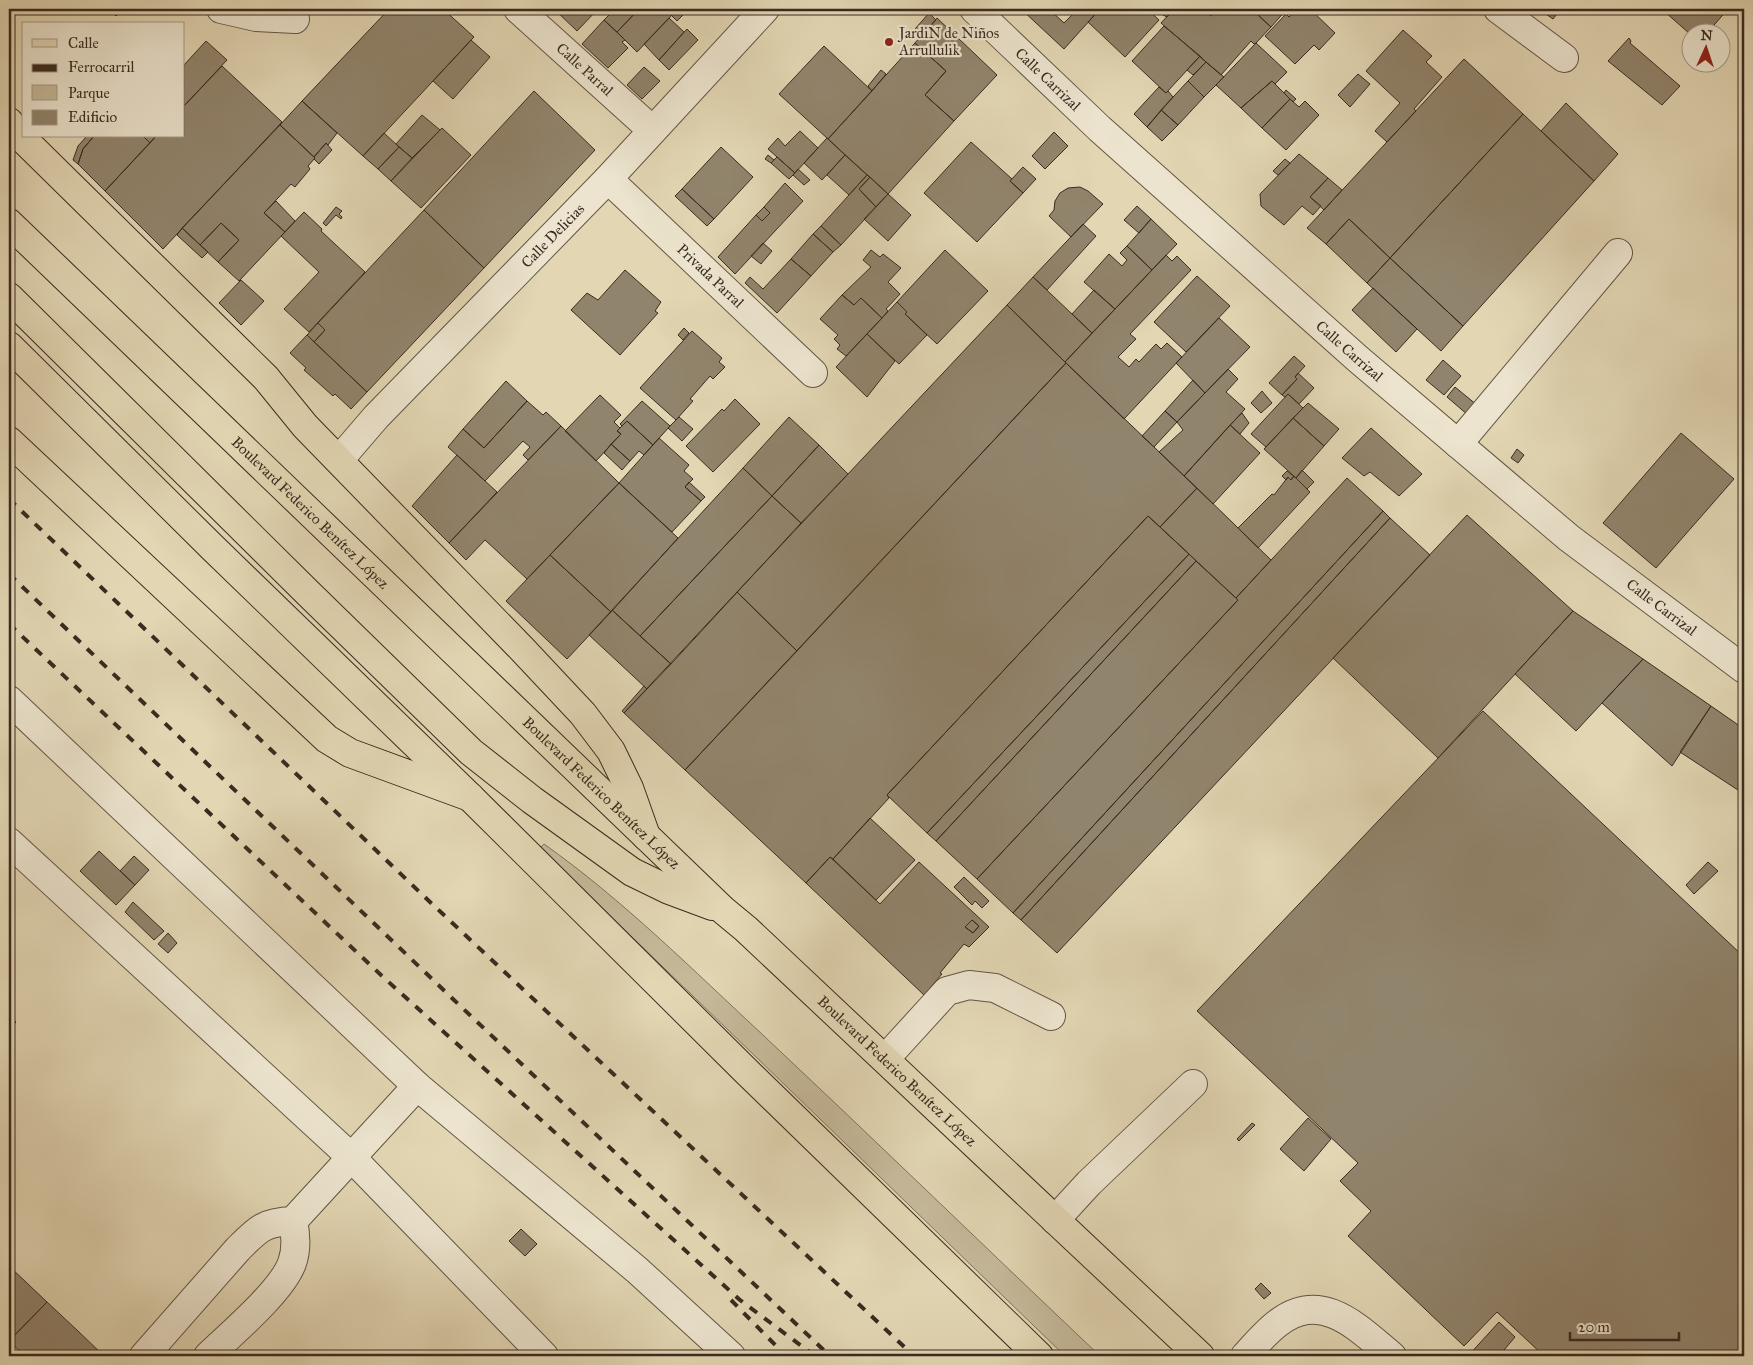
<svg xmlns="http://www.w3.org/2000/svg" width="1753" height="1365" font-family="'IM FELL Great Primer',serif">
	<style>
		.green { fill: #c5b99a; stroke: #80725d }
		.building { fill: #91846c; stroke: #3a2b20; fill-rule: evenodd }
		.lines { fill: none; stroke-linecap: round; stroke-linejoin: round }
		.minor-casing { stroke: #645645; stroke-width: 30 }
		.major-casing { stroke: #3a2b20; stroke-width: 30 }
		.highway-casing { stroke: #3a2b20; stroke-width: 30 }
		.minor { stroke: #ece4ce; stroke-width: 28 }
		.major { stroke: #e2d6b3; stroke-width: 28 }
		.highway { stroke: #e2d6b3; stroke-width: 28 }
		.rail { stroke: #3a2b20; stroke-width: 4; stroke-dasharray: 9 9; stroke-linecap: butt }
		.poi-dot { fill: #8f2418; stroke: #ece4ce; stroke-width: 2 }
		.labels { text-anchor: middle; stroke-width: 4.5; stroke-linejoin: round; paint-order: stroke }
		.poi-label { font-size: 15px; fill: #3a2b20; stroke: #ece4ce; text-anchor: start }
		.street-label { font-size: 15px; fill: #3a2b20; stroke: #ece4ce }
	</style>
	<rect width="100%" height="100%" fill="#e2d6b3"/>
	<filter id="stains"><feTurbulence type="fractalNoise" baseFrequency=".004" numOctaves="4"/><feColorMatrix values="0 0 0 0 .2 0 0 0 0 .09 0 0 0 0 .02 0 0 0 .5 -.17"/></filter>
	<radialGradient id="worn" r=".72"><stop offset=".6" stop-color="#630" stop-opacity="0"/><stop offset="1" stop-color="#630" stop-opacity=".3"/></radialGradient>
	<path class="green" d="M544 844C623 900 693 970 764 1036 877 1142 988 1250 1100 1356H1065L540 848Z"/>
	<path class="building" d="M108 9H122L116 16Z
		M389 9H443L474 37 363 156 302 101Z
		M554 9H598L577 31Z
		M615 9H639L617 32 604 20Z
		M639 9H665L672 15 637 52 617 32Z
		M665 9H689L677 21Z
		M1021 9H1049L1064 23 1078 9H1100L1064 49Z
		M1100 9H1147L1159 20 1125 57 1088 22Z
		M1154 9H1174L1167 17 1153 10Z
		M1174 9H1207L1205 11 1211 16 1217 9H1251L1271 27 1256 43 1254 44 1251 41 1221 75 1161 23Z
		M1258 9H1287L1271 27 1255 12Z
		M1297 9H1310L1335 33 1319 50 1314 45 1295 64 1265 36 1286 14 1289 17Z
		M1539 9H1561L1553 19Z
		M1668 9H1728L1708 32H1690V34L1665 12Z
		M929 13 936 20 922 35 915 29Z
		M669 18 684 32 659 60 644 44Z
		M937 18 997 75 954 121 925 95 946 71 915 43Z
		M604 20 625 40 622 42 628 48 608 68 582 44Z
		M1164 26 1200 56 1166 93 1132 61Z
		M687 29 698 40 669 70 659 60Z
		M1403 30 1432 56 1426 62 1442 77 1414 109 1416 111 1387 142 1375 131 1400 103 1366 71Z
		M1629 38 1631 41 1630 43 1680 86 1662 105 1608 61Z
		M471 40 490 57 453 99 433 81Z
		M206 41 227 60 184 106V65Z
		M915 43 946 71 925 95 954 121 888 194 828 139Z
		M1256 43 1287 72 1275 84 1272 81 1241 108 1216 85Z
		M824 46 872 91 828 139 779 94Z
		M1200 56 1206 62 1193 75 1187 70Z
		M1464 59 1523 114 1390 258 1349 219 1326 244 1307 228Z
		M1206 62 1224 77 1204 97 1188 81Z
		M222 66 282 122 163 249 105 191 156 136H184V106Z
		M644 67 660 81 642 99 627 85Z
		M881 70 886 74 872 91 868 86Z
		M1358 74 1370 84 1350 107 1338 95Z
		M1188 81 1204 97 1178 125 1161 110Z
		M1272 81 1290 99 1262 128 1241 108Z
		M1159 87 1166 93 1168 91 1173 97 1147 127 1134 114Z
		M1286 90 1296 99 1293 102 1284 93Z
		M534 91 595 150 484 268 424 210Z
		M1290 99 1299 107 1305 101 1319 115 1286 150 1262 128Z
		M302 101 337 133 328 145 326 143 314 157 280 125Z
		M1566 103 1618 154 1594 181 1541 131Z
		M1161 110 1178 125 1162 141 1147 127Z
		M1523 114 1594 181 1463 326 1390 258Z
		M422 115 440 130 412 158 396 144Z
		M280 125 315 158 308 166 310 169 295 187 291 184 264 213 285 232 239 281 218 262 239 240 221 223 200 245 182 228Z
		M442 128 471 155 421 208 391 181Z
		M800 131 818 148 795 173 768 149 778 138 785 146Z
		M1054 132 1068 146 1045 169 1032 156Z
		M384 133 399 147 378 169 363 156Z
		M87 136H94L83 149 78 164 73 160 78 146Z
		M94 136H143L150 143 105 191 78 164 83 149Z
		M143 136H156L150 143Z
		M827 138 845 155 822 180 804 163Z
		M971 142 1012 179 1010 181 1023 193 977 242 924 193Z
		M326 143 332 150 319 164 314 159 315 158 314 157Z
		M399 147 412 158 391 181 378 169Z
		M721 147 753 177 714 219 682 189Z
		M1299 154 1328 178 1310 197 1321 206 1313 215 1302 206 1284 225 1261 206 1260 194Z
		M768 155 774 160 771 163 765 159Z
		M845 155 867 175 849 195 827 175Z
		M777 157 795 173 789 179 771 163Z
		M1285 159 1290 163 1278 175 1273 171Z
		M1023 167 1036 179 1023 193 1010 181Z
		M798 169 810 180 804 185 793 175Z
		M867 175 870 177 859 189 876 207 841 245 821 226Z
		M870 177 888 194 876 207 859 189Z
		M1328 178 1342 190 1324 210 1310 197Z
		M785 183 803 201 735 274 718 257 756 215 762 221 770 213 764 207Z
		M1080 187 1088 191 1103 204 1071 237 1049 216 1054 210 1055 201 1060 193 1068 188Z
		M682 189 714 219 707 226 675 196Z
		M888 194 911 215 888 241 864 219Z
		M276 201 295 221 285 232 264 213Z
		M1137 206 1151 219 1139 233 1124 220Z
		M336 207 342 211 339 214 342 217 341 219 336 215 326 226 323 223Z
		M764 207 770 213 762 221 756 215Z
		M424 210 484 268 367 392 314 342 325 330 318 323Z
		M304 212 322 229 321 231 365 272 309 332 284 309 319 272 281 236Z
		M1151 219 1177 244 1152 270 1127 246Z
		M1349 219 1390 258 1367 283 1326 244Z
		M221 223 239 240 218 262 200 245Z
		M1083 224 1096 236 1047 290 1033 277Z
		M821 226 841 245 833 252 813 234Z
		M182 228 208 252 202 258 177 235Z
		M813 234 833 252 811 276 791 259Z
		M763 243 772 251 761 264 751 256Z
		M1127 246 1152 270 1115 309 1084 282 1109 254 1122 266 1127 260 1120 253Z
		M871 250 880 257 883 254 901 268 888 282 900 294 886 309 888 311 882 318 861 298 854 305 842 295 871 267 863 260Z
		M945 250 988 291 937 344 905 314 907 312 897 302Z
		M1166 255 1172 261 1177 256 1191 270 1130 334 1136 339 1118 357 1129 367 1136 359 1139 362 1156 344 1161 349 1167 343 1182 357 1124 419 1065 362Z
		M1390 258 1463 326 1441 351 1367 283Z
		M791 259 811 276 777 313 745 283 750 277 763 289Z
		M625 270 661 302 655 311 658 313 620 355 571 310 587 293 598 300Z
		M1197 276 1230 306 1186 352 1154 322Z
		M1033 277 1092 333 1065 362 1007 305Z
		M241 280 264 301 241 325 219 303Z
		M1373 288 1417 329 1396 352 1352 310Z
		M1094 290 1115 309 1092 333 1072 314Z
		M842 295 854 305 861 298 882 318 846 356 837 349 840 345 834 339 838 335 820 319Z
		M897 302 907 312 905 314 927 335 899 364 867 334Z
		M1007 305 1066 363 797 651 737 592Z
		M1219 318 1250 347 1205 393 1176 363Z
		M318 323 325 330 314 342 307 335Z
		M684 328 689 333 683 340 678 335Z
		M692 331 722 358 719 362 725 367 713 379 710 376 690 399 693 401 676 420 640 388Z
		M867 334 895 361 867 397 836 367Z
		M307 335 367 392 351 409 335 394 333 396 304 370 306 368 290 353Z
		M1294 356 1305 366 1295 377 1297 379 1282 395 1269 383Z
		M1443 360 1461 376 1444 395 1426 380Z
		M1066 363 1197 488 1160 527 1148 516 887 795 889 798 833 859 830 857 806 883 685 770Z
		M1228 369 1238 379 1226 392 1245 409 1184 476 1159 452 1183 430 1177 422Z
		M1298 373 1314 388 1299 404 1288 394 1285 397 1282 395 1297 379 1295 377Z
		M1193 380 1205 393 1177 422 1165 411Z
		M506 381 527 401 484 448 463 429Z
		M1455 387 1483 410 1475 421 1447 397Z
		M1262 391 1272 403 1261 413 1251 403Z
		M1288 394 1303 408 1266 447 1251 434Z
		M600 395 621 415 614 422 620 428 617 431 621 434 596 461 565 431Z
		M735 399 760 424 713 472 686 446 722 409 724 411Z
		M527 401 543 415 546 412 561 426 528 460 523 455 530 447 523 441 485 481 448 447 463 429 484 448Z
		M642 401 670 426 653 445 627 421 622 426 620 424Z
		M1308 403 1339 429 1324 446 1293 418Z
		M1165 411 1177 422 1154 447 1142 436Z
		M1242 413 1249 423 1240 434 1230 425Z
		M679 417 693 429 682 441 668 428Z
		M789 417 819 445 772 496 743 468Z
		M1293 418 1324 446 1296 478 1264 449Z
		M627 421 653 445 644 455 639 451 630 461 611 444 621 434 617 431Z
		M1230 425 1260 453 1213 504 1184 476Z
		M561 426 619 483 527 579 485 540 466 560 449 543Z
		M1371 428 1422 474 1399 496 1370 472 1364 476 1342 458Z
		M1681 433 1734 479 1656 568 1603 523Z
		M659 438 689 465 684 471 693 479 685 487 701 501 672 532 619 483Z
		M611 444 630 461 622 470 604 453Z
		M819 445 848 474 801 523 772 496Z
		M1517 449 1524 455 1518 463 1511 458Z
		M457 455 497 492 449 543 412 506Z
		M743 468 772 496 640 636 612 610Z
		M1302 470 1314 482 1307 489 1294 476 1291 480 1288 477 1286 480 1282 476 1287 471 1296 478Z
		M1294 476 1310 492 1258 548 1238 528 1272 494 1274 495 1288 477 1291 480Z
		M1347 478 1383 511 1013 913 977 879 1238 600 1236 598Z
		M689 482 705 497 701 501 685 487Z
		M619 483 678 538 611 612 550 555Z
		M1197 488 1271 560 1236 598 1160 527Z
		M772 496 801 523 671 664 640 636Z
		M1383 511 1390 518 1021 920 1013 913Z
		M1467 515 1573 611 1438 758 1333 658Z
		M1148 516 1189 554 927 833 887 795Z
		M1390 518 1430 555 1057 953 1021 920Z
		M1189 554 1196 561 936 841 927 833Z
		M550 555 611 612 567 659 506 601Z
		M1196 561 1238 600 977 879 936 841Z
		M737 592 797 651 685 770 624 713Z
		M612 610 671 664 647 689 589 635Z
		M1573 611 1643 659 1576 731 1515 674Z
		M1643 659 1711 706 1672 766 1602 703Z
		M644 686 647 689 624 713 622 711Z
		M1711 706 1744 729V794L1680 752Z
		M1483 711 1744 957V1356H1544L1497 1312 1464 1346 1348 1236 1371 1211 1340 1181 1358 1163 1197 1011Z
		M870 818 915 860 876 900 833 859Z
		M99 851 135 885 116 905 80 871Z
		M134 856 149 870 135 885 120 871Z
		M830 857 880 904 919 862 989 927 969 947 964 944 940 973 942 974 924 995 806 883ZM972 920 979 926 973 933 965 927Z
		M1708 862 1718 871 1694 894 1686 885Z
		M964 877 989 901 982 908 975 901 972 905 954 887Z
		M133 902 164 931 154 940 125 912Z
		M972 920 979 926 973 933 965 927Z
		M168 933 177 943 168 953 158 944Z
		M9 1016 16 1022 11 1028 9 1026Z
		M1308 1118 1331 1139 1304 1171 1280 1149Z
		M1252 1123 1255 1125 1239 1141 1237 1139Z
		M521 1229 537 1244 525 1256 509 1241Z
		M9 1266 47 1302 9 1341Z
		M1261 1283 1271 1293 1264 1299 1255 1289Z
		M47 1302 78 1331 104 1356H25L9 1341Z
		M1499 1322 1515 1337 1499 1356H1468Z"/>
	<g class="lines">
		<defs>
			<g id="minor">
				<path d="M221 9 256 17 295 19"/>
				<path id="s1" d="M518 9 652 130"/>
				<path id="s2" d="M974 9 1100 129 1358 359 1569 538 1744 669"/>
				<path d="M1498 9 1564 58"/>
				<path id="s3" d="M608 179 813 373"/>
				<path d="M1458 444 1618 253"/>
				<path id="s4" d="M339 460 376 417 608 179 765 9"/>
				<path d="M9 700 417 1086 637 1270 731 1356"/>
				<path d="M9 842 351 1157 544 1356"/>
				<path d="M885 1059 947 991 969 985 995 988 1051 1016"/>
				<path d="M1055 1220 1089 1183 1193 1084"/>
				<path d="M144 1356 238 1249C258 1229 264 1222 293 1221L417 1086"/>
				<path d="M208 1356C231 1334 282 1291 292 1263 297 1249 296 1235 293 1221"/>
				<path d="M1245 1356C1255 1345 1266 1332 1278 1323 1322 1289 1358 1328 1392 1356"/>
			</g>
			<g id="major">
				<path id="s5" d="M9 223 723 910 746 929 1200 1356"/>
				<path d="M9 297 308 593 471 752 532 800 632 872 669 890 712 906"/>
				<path d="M9 346 213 548 470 797 745 1070 1039 1356"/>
			</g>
			<path id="highway" d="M9 122 22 138 266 378 305 426 522 649 583 714 611 751 629 788 646 836
				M9 441 327 739 350 753 470 797"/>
		</defs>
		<use href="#minor" class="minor-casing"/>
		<use href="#major" class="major-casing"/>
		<use href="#highway" class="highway-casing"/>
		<use href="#minor" class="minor"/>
		<use href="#major" class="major"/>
		<use href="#highway" class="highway"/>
		<path class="rail" d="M9 499 430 902 914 1356
			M9 574 454 1000 830 1356
			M9 624 382 976 740 1300 815 1356
			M731 1300 786 1356"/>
	</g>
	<circle class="poi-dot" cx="889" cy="42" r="5"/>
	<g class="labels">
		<g class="poi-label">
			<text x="899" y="38">JardiN de Niños<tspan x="899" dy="17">Arrullulik</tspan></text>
		</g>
		<g class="street-label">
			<text dy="5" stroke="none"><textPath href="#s1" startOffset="90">Calle Parral</textPath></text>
			<text dy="5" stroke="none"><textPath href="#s2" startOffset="102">Calle Carrizal</textPath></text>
			<text dy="5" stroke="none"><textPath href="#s4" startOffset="310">Calle Delicias</textPath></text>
			<text dy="5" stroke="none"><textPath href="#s3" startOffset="141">Privada Parral</textPath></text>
			<text dy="5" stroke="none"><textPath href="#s2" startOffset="508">Calle Carrizal</textPath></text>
			<text dy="5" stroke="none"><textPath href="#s5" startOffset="418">Boulevard Federico Benítez López</textPath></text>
			<text dy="5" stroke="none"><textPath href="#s2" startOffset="912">Calle Carrizal</textPath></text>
			<text dy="5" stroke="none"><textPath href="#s5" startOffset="822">Boulevard Federico Benítez López</textPath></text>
			<text dy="5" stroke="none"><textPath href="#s5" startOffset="1228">Boulevard Federico Benítez López</textPath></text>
		</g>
	</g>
	<rect width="1753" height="1365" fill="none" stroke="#e2d6b3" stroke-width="30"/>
	<rect x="10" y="10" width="1733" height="1345" fill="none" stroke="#3a2b20" stroke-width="2.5"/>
	<rect x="15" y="15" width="1723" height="1335" fill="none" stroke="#3a2b20"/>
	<rect x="22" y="22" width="162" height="115" fill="#ece4ce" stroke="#a59a88"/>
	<rect x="32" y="39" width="25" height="8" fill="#e2d6b3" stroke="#a59a88"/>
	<text x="68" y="48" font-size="15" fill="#3a2b20">Calle</text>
	<rect x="32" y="64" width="25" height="8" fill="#3a2b20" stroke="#a59a88"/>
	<text x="68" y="72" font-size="15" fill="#3a2b20">Ferrocarril</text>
	<rect x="32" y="85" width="25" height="15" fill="#c5b99a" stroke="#a59a88"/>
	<text x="68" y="98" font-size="15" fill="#3a2b20">Parque</text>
	<rect x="32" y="110" width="25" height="15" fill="#91846c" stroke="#a59a88"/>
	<text x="68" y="122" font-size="15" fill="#3a2b20">Edificio</text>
	<g transform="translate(1706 48) rotate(3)"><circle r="24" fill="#ece4ce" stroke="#a59a88"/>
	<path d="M0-4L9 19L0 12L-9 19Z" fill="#8f2418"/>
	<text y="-8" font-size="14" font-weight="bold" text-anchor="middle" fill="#3a2b20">N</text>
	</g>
	<path d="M1570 1332v8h109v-8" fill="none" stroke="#3a2b20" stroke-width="2.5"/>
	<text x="1578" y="1332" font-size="15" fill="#3a2b20" stroke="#ece4ce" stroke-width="4" paint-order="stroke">20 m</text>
	<rect width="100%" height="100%" filter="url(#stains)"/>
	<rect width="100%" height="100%" fill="url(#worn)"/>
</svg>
